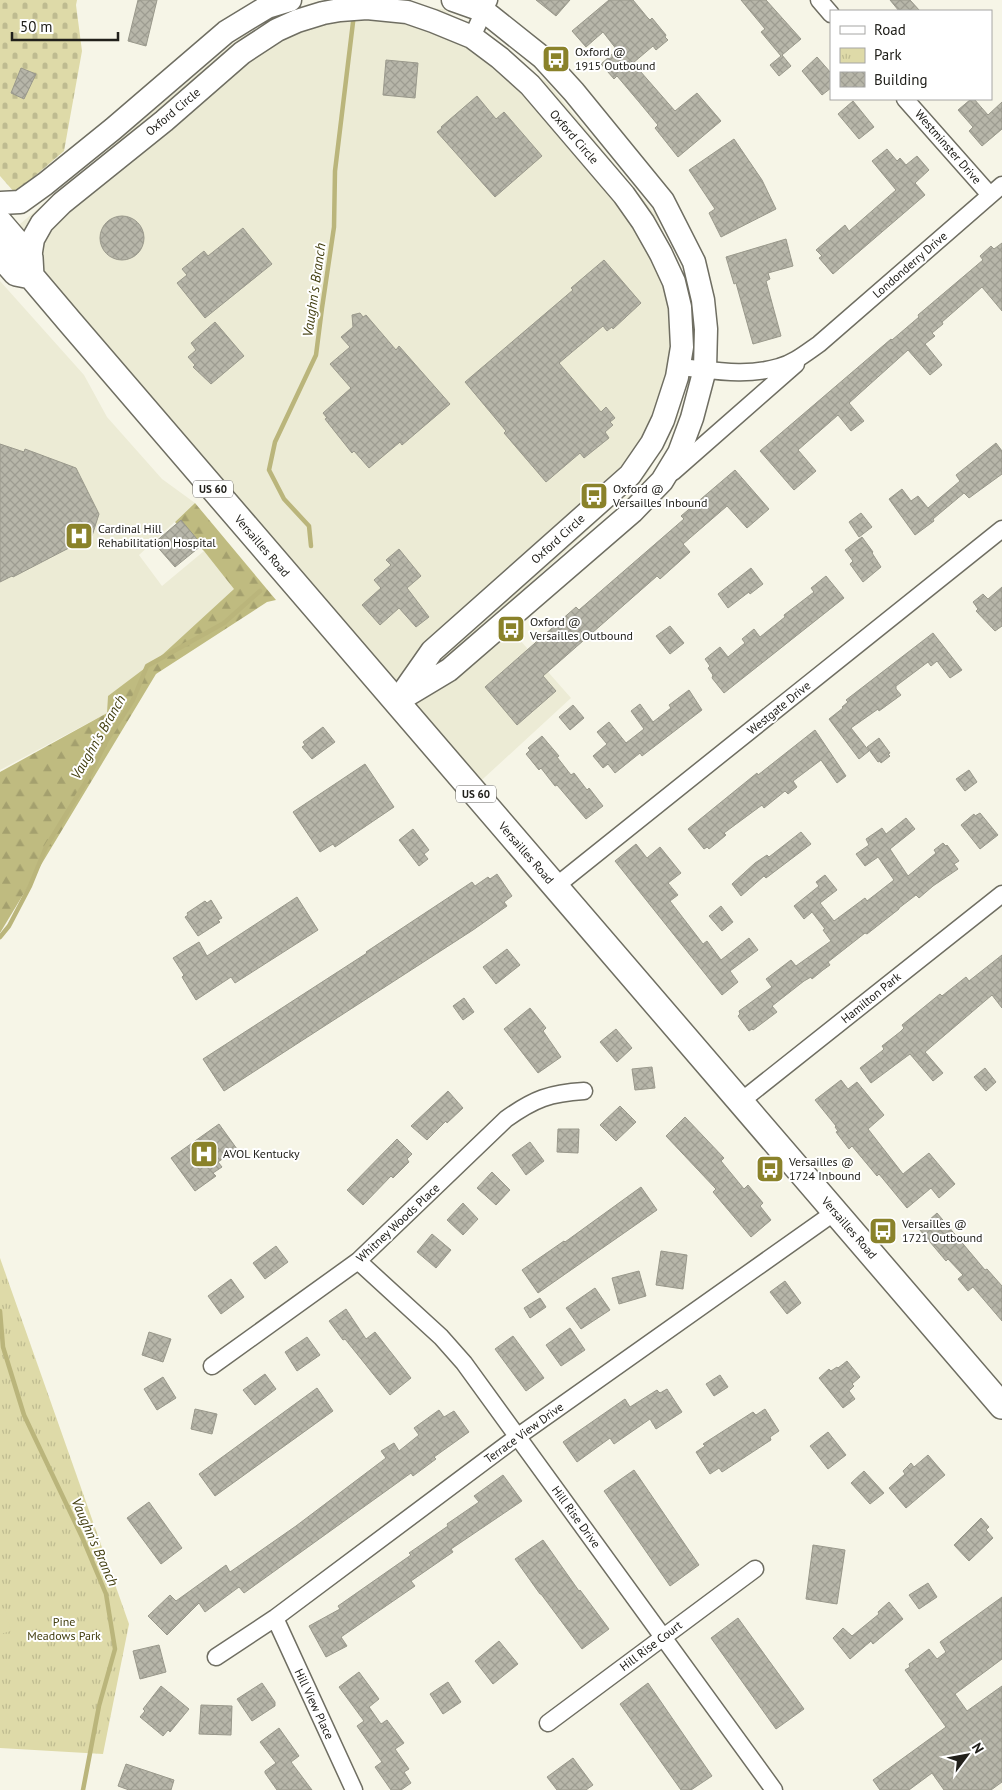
<svg xmlns="http://www.w3.org/2000/svg" width="1002" height="1790" font-family="'PT Sans',sans-serif">
	<style>
		.built { fill: #ecebd5 }
		.forest { fill: url(#forest-firs) }
		.cemetery { fill: url(#cemetery-stones) }
		.park { fill: url(#park-tufts) }
		.garden { fill: #dedaa8 }
		.lines { fill: none; stroke-linecap: round; stroke-linejoin: round }
		.stream { stroke: #bab57b; stroke-width: 4.5 }
		.building { fill: url(#building-cross-hatch); stroke: #99988b }
		.street-casing { stroke: #6f6e62; stroke-width: 19 }
		.secondary-casing { stroke: #6f6e62; stroke-width: 25 }
		.primary-casing { stroke: #6f6e62; stroke-width: 28 }
		.street { stroke: #fff; stroke-width: 16 }
		.secondary { stroke: #fff; stroke-width: 22 }
		.primary { stroke: #fff; stroke-width: 25 }
		.labels { text-anchor: middle; stroke-width: 4; stroke-linejoin: round; paint-order: stroke }
		.shield { fill: #fff; stroke: #64635f; stroke-width: 1 }
		.shield-label { font-size: 11px; font-weight: bold; fill: #21201b }
		.poi-label { font-size: 12px; fill: #21201b; stroke: #fff; text-anchor: start }
		.street-label { font-size: 12px; fill: #21201b; stroke: #fff }
		.park-label { font-size: 12px; fill: #423e0f; stroke: #fff }
		.water-label { font-size: 14px; font-style: italic; fill: #423e0f; stroke: #fff }
	</style>
	<defs>
		<pattern id="forest-firs" width="22" height="20" patternUnits="userSpaceOnUse" patternTransform="scale(1.25)"><rect width="22" height="20" fill="#bfbb80"/><path d="M5 1l3.5 6h-7zM16 11l3.5 6h-7z" fill="#a4a06e"/></pattern>
		<pattern id="cemetery-stones" width="16" height="16" patternUnits="userSpaceOnUse" patternTransform="scale(1.25)"><rect width="16" height="16" fill="#dedaa8"/><path d="M2 7V4a2 2 0 0 1 4 0v3zM10 15v-3a2 2 0 0 1 4 0v3z" fill="#bebb90"/></pattern>
		<pattern id="park-tufts" width="24" height="20" patternUnits="userSpaceOnUse" patternTransform="scale(1.25)"><rect width="24" height="20" fill="#dedaa8"/><path d="M3 7l-1-3M5 7V3M7 7l1-3M15 17l-1-3M17 17v-4M19 17l1-3" fill="none" stroke="#bebb90"/></pattern>
		<pattern id="building-cross-hatch" width="8" height="8" patternUnits="userSpaceOnUse" patternTransform="scale(1.25)"><rect width="8" height="8" fill="#b7b6a9"/><path d="M0 0l8 8M0 8l8-8" fill="none" stroke="#9d9c91"/></pattern>
	</defs>
	<rect width="100%" height="100%" fill="#f6f5e7"/>
	<path class="built" d="M327 4 443 9 548 83 656 215 694 320 677 421 646 476 514 599 496 613 571 698 472 789 0 241 243 35Z
		M0 281 84 375 107 417 162 479 195 503 139 555 162 586 204 551 241 594 107 713 0 770Z"/>
	<path class="forest" d="M195 503 276 600 267 602 156 674 0 933V772L107 713 108 696 161 656 234 589 204 551 175 522Z"/>
	<path class="cemetery" d="M0 0H77L76 5 82 51 64 151 15 193 0 176Z"/>
	<path class="park" d="M0 1258 129 1624 103 1754 0 1748Z"/>
	<path class="garden" d="M5 1608 11 1631 0 1634V1610Z"/>
	<g class="lines">
		<path class="stream" d="M311 546 309 526 284 499 269 470 275 442 316 355 322 308 334 227 335 171 354 14
			M0 937 9 926 30 886 46 847 87 780 107 740 133 700 147 666 224 623 260 591
			M0 1311 3 1347 24 1415 82 1537 106 1594 115 1649 99 1706 83 1790"/>
	</g>
	<path class="building" d="M138 0H157L146 46 128 41Z
		M536 0H570L556 16Z
		M609 0H633L647 17 650 20 652 18 666 35 665 37 668 40 656 50 653 46 633 63 675 111 697 93 721 121 678 157 655 128 658 125 639 102 617 76 614 79 601 64 617 50 603 32 586 47 572 31Z
		M741 0H766L801 39 782 55 791 66 779 76 770 65 781 56 761 32 765 29Z
		M890 0H910L920 11H899Z
		M817 57 831 73V88L822 95 802 71Z
		M386 60 418 63 415 98 383 95Z
		M21 68 36 74 24 99 11 93Z
		M477 96 496 119 504 112 542 156 495 197 437 132 442 128 441 127Z
		M971 99H974L988 115 1002 102V129L982 146 969 131 973 127 958 110Z
		M853 101 874 127 859 139 838 114Z
		M734 139 762 180 776 209 721 237 709 213 715 209 689 170Z
		M887 149 897 161 900 158 906 165 917 156 929 170 915 183 925 195 833 274 819 258 822 256 816 250 845 225 849 231 896 190 872 161Z
		M100 238a22 22 0 1 1 44 0a22 22 0 1 1-44 0Z
		M243 228 272 264 205 318 177 283 187 275 182 269 204 251 208 256Z
		M786 239 793 266 768 273 770 279 766 281 781 336 753 344 736 283 734 284 726 257Z
		M1002 243V311L982 287 942 322 943 324 932 333 935 336 925 344 942 365 930 375 908 350 849 403 864 421 851 431 838 415 798 450 816 471 794 490 760 451 891 339 892 340 919 317 918 315 983 260 980 256 991 246 994 249Z
		M604 260 641 303 613 329 612 327 607 331 603 326 559 363 601 412 606 407 615 418 610 422 613 425 605 432 609 438 584 458 580 453 546 482 504 433 506 431 465 382 573 290 571 288Z
		M360 313 363 317 366 315 396 350 399 346 450 404 402 445 400 442 369 468 354 451 352 453 336 433 325 419 327 418 323 413 351 388 330 364 350 347 341 337 353 327 352 315Z
		M215 322 244 356 211 384 193 367 195 365 188 357 196 350 191 343Z
		M996 443 1002 451V474L969 498 964 493 933 519 934 521 915 535 889 499 902 489 911 501 918 496 928 508 960 481 956 475Z
		M0 444 24 452 25 449 76 468 99 514 92 536 13 577 12 576 0 582Z
		M735 470 769 509 747 528 727 506 683 544 690 552 660 579 657 576 543 676 556 691 517 725 485 687 576 607 579 610 684 519 681 516Z
		M861 513 872 527 859 537 849 522Z
		M181 520 202 545 175 567 154 543Z
		M862 537 873 552 872 553 881 567 863 582 850 564 853 561 845 550Z
		M399 549 421 576 407 588 429 617 416 627 399 608 380 625 362 605 381 588 374 580 391 565 386 560Z
		M751 568 763 584 750 594 749 592 728 608 718 594Z
		M826 576 844 598 724 693 712 678 713 675 708 668 710 666 705 659 720 647 728 657 745 643 742 639 754 629 760 637 785 617 784 615 814 592 811 588Z
		M1002 587V626L995 631 976 611 978 609 973 602 983 594 988 599Z
		M670 626 684 643 670 654 656 636Z
		M933 633 962 670 950 678 937 661 931 666 928 662 896 686V689L901 695 879 711 878 709 851 728 869 751 859 759 829 719 843 708 842 707 848 702 846 700Z
		M689 690 702 710 642 756 640 753 615 773 608 764 603 768 593 756 607 744 597 732 609 722 626 743 644 729 631 711 640 704 653 722 671 708 669 705Z
		M573 705 584 718 570 730 559 717Z
		M323 727 335 742 312 759 302 747 305 745 303 742Z
		M815 730 846 776 837 783 821 760 793 781 797 787 788 794 785 791 764 808 762 805 724 833 726 835 719 841 709 849 707 847 704 849 688 829 757 773 758 775Z
		M542 736 559 756 557 757 571 775 574 773 587 790 589 788 603 806 586 819 557 785 555 786 541 768 539 770 526 754 530 750 528 748Z
		M879 738 890 753 888 754 890 756 881 763 880 761 878 762 867 747Z
		M365 764 394 807 335 847 333 844 320 852 293 812Z
		M969 770 977 782 965 791 956 779Z
		M980 813 998 835 980 849 961 825 974 814 975 816Z
		M906 818 915 829 890 849 908 876 936 853 934 850 943 843 946 846 947 845 959 861 954 864 958 869 933 886 919 898 916 895 899 908V909L867 934 865 933 828 962 830 965 823 970 812 979 811 977 804 981 772 1006 777 1012 753 1030 752 1029 749 1031 738 1016 740 1014 739 1011 772 987 766 979 791 960 796 966 831 941 823 930 825 929 812 912 804 919 794 906 819 886 816 882 825 875 837 890 820 903 834 921 865 898 867 901 894 880 878 857 865 866 856 854 869 845 866 839 882 828 886 834Z
		M413 829 429 850 424 854 428 859 419 866 399 840Z
		M801 832 811 844 766 878 764 876 741 896 732 884 755 863 767 855 769 857Z
		M636 844 647 858 660 847 681 873 668 883 678 895 670 901 703 944 707 941 721 960 749 938 758 950 730 971 738 982 722 995 615 861Z
		M497 874 512 896 504 902 507 906 473 930 224 1091 203 1059 367 953 366 952 472 882 475 886 488 877 490 879Z
		M297 897 318 930 235 983 231 977 196 1000 182 977 184 975 173 958 199 942 207 956Z
		M211 900 222 918 218 920 220 922 198 936 185 917 188 915 187 913 205 901 207 903Z
		M721 906 733 922 722 931 709 916Z
		M507 949 520 965 496 984 483 967Z
		M1002 955V1008L992 995 925 1052 943 1073 933 1081 910 1054 871 1083 860 1068 882 1051 884 1049 882 1046 900 1032 904 1028 902 1025 940 994 942 996 966 977 969 981Z
		M464 998 474 1012 463 1020 453 1006Z
		M530 1008 546 1028 543 1031 561 1057 538 1073 504 1029Z
		M616 1029 632 1048 617 1062 600 1042Z
		M652 1067 655 1088 635 1090 632 1069Z
		M985 1068 996 1082 986 1091 974 1077Z
		M841 1080 848 1089 857 1082 884 1115 868 1129 903 1174 929 1153 955 1184 939 1198 931 1188 907 1208 879 1174 877 1176 852 1146 849 1149 836 1132 838 1131 835 1127 836 1126 815 1100Z
		M448 1091 463 1108 447 1123 446 1121 427 1140 411 1126Z
		M620 1106 636 1122 616 1141 600 1125Z
		M685 1117 724 1158 721 1161 744 1189 748 1185 763 1203 760 1206 771 1220 751 1237 713 1192 716 1189 666 1136Z
		M219 1124 237 1149 218 1162 222 1167 213 1173 216 1176 195 1191 171 1158Z
		M558 1129H579L578 1153 557 1152Z
		M397 1139 412 1154 407 1159 409 1162 393 1178 391 1176 363 1205 347 1190Z
		M530 1142 544 1161 526 1175 512 1155Z
		M492 1172 510 1190 496 1205 477 1188Z
		M641 1187 657 1210 538 1293 522 1270 564 1241 565 1242Z
		M463 1203 478 1219 463 1235 447 1220Z
		M937 1213 985 1270 987 1269 1002 1286V1321L973 1287 968 1291 958 1279 963 1275 948 1259 946 1261 919 1229Z
		M432 1234 451 1250 436 1268 417 1252Z
		M276 1246 288 1262 265 1279 253 1263Z
		M661 1251 687 1255 683 1289 656 1285Z
		M639 1271 646 1296 619 1304 612 1278Z
		M231 1279 244 1297 221 1314 208 1296Z
		M785 1281 801 1303 787 1314 770 1292Z
		M595 1288 610 1310 581 1329 566 1308Z
		M540 1298 546 1307 530 1318 524 1308Z
		M346 1309 366 1339 375 1332 411 1378 390 1395 345 1339 343 1340 329 1321Z
		M570 1328 585 1350 561 1366 546 1345Z
		M149 1332 171 1339 163 1362 142 1355Z
		M513 1336 544 1378 526 1391 495 1349Z
		M307 1337 320 1355 297 1371 285 1352Z
		M847 1361 860 1377 852 1384 854 1386 849 1391 855 1399 843 1408 819 1378 829 1369 831 1371 837 1367 838 1368Z
		M265 1374 276 1389 255 1405 243 1390Z
		M720 1375 728 1387 714 1396 706 1384Z
		M163 1377 176 1398 157 1410 144 1389Z
		M317 1388 333 1411 215 1496 199 1474Z
		M667 1389 682 1412 656 1429 650 1419 614 1444 610 1438 577 1462 563 1442 625 1399 630 1407 657 1390 660 1393Z
		M195 1409 217 1414 212 1434 191 1429Z
		M765 1409 779 1431 770 1437 771 1440 722 1472 719 1468 710 1474 696 1452 705 1446 703 1444 753 1412 756 1415Z
		M439 1410 444 1417 454 1411 469 1432 434 1457 436 1459 413 1476 411 1473 244 1593 239 1587 205 1612 199 1603 167 1635 148 1616 170 1595 176 1601 226 1565 230 1572 296 1526 386 1458 381 1451 394 1443 399 1451 419 1435 414 1428Z
		M828 1432 846 1455 828 1469 810 1446Z
		M928 1455 945 1475 906 1508 889 1488 905 1474 903 1471 911 1463 914 1467Z
		M634 1470 699 1565 670 1586 604 1491Z
		M864 1471 884 1493 870 1504 851 1483Z
		M503 1475 522 1501 451 1549 453 1552 411 1581 415 1586 341 1637 347 1646 326 1657 309 1626 340 1609 338 1606 411 1555 409 1553 448 1526 447 1524 479 1502 474 1496Z
		M149 1502 182 1548 161 1564 127 1518Z
		M981 1518 989 1527 986 1530 993 1538 969 1561 954 1545Z
		M543 1540 579 1591 580 1590 609 1629 582 1649 541 1594H540L515 1559Z
		M813 1545 845 1550 837 1604 806 1599Z
		M928 1583 937 1597 919 1609 909 1595Z
		M1002 1597V1659L955 1694 967 1711 1002 1686V1782L991 1790H944L932 1773 909 1790H880L873 1780 946 1727 905 1670 910 1667 909 1664 929 1649 937 1659 946 1652 940 1642Z
		M889 1602 903 1619 873 1644 871 1641 850 1659 833 1638 843 1628 852 1636 879 1614 878 1612Z
		M738 1618 804 1709 776 1729 711 1638Z
		M499 1641 518 1664 493 1684 475 1661Z
		M159 1645 166 1672 140 1679 133 1651Z
		M359 1672 379 1699 369 1707 381 1724 387 1720 404 1743 395 1749 409 1769 404 1772 411 1783 401 1790H391L375 1767 382 1762 357 1726 364 1721 339 1687Z
		M448 1682 461 1702 443 1714 430 1694Z
		M262 1683 275 1702V1706L252 1721 237 1699Z
		M648 1683 712 1776 691 1790H681L620 1704Z
		M161 1686 189 1709 170 1732 168 1730 163 1736 140 1717 145 1711 143 1709Z
		M201 1705 232 1706 231 1735 199 1734Z
		M279 1728 299 1756 291 1762 312 1790H277L265 1773V1771L276 1763 260 1742Z
		M573 1758 593 1785 586 1790H557L547 1777Z
		M126 1764 174 1780 171 1790H129L118 1786Z"/>
	<g class="lines">
		<defs>
			<path id="street" d="M819 0 831 14
				M472 37 489 0
				M905 99 990 195
				M679 367C712 370 746 377 779 367 794 363 806 353 819 344L1002 185
				M673 472 796 364
				M556 886 1002 529
				M740 1102 1002 894
				M358 1261 441 1337 464 1363 774 1790
				M212 1366 358 1261 506 1119C534 1099 550 1093 584 1091
				M275 1618 354 1790
				M216 1657 275 1618 517 1437 835 1212
				M548 1723 755 1569"/>
			<path id="secondary" d="M0 203 20 202 45 184 113 129 226 32 267 7 290 0
				M30 258 33 239 42 223 62 203 164 121 242 53 277 30 297 21 323 13 340 10 367 8 407 12 433 21 472 37 500 58 530 85 624 195 643 222 661 254 674 282 680 307 682 347 677 377 663 420 652 443 630 475 432 651 397 701
				M404 697 449 670 632 512 662 481 679 453 692 418 705 369 706 329 703 300 694 262 663 201 574 92 543 58 484 11 453 0"/>
			<path id="primary" d="M0 223 30 258 31 276 70 322 1002 1406
				M0 255 16 273 31 276"/>
		</defs>
		<use href="#street" class="street-casing"/>
		<use href="#secondary" class="secondary-casing"/>
		<use href="#primary" class="primary-casing"/>
		<use href="#street" class="street"/>
		<use href="#secondary" class="secondary"/>
		<use href="#primary" class="primary"/>
	</g>
	<defs>
		<symbol id="bus-square" viewBox="-11 -11 22 22"><rect x="-9" y="-9" width="18" height="18" rx="4" fill="#8a822a" stroke="#fff"/><path d="M-5-6H5V4H4V6H2V4H-2V6H-4V4H-5ZM-3.5-4V0h7V-4ZM-3.5 1.2v1.5H-2V1.2ZM2 1.2v1.5H3.5V1.2Z" fill="#fff"/></symbol>
		<symbol id="hospital-square" viewBox="-11 -11 22 22"><rect x="-9" y="-9" width="18" height="18" rx="4" fill="#8a822a" stroke="#fff"/><path d="M-5-5h3v3.5h4V-5h3V5h-3V1.5h-4V5h-3Z" fill="#fff"/></symbol>
	</defs>
	<g fill-rule="evenodd">
		<use href="#bus-square" x="540" y="43" width="32" height="32"/>
		<use href="#bus-square" x="578" y="480" width="32" height="32"/>
		<use href="#hospital-square" x="63" y="520" width="32" height="32"/>
		<use href="#bus-square" x="495" y="613" width="32" height="32"/>
		<use href="#hospital-square" x="188" y="1138" width="32" height="32"/>
		<use href="#bus-square" x="754" y="1153" width="32" height="32"/>
		<use href="#bus-square" x="867" y="1215" width="32" height="32"/>
	</g>
	<g class="labels">
		<g class="shield">
			<rect x="193" y="480.5" width="40" height="17" rx="4"/>
			<rect x="456" y="785.5" width="40" height="17" rx="4"/>
		</g>
		<g class="shield-label">
			<text x="213" y="493">US 60</text>
			<text x="476" y="798">US 60</text>
		</g>
		<g class="poi-label">
			<text x="575" y="56">Oxford @<tspan x="575" dy="14">1915 Outbound</tspan></text>
			<text x="613" y="493">Oxford @<tspan x="613" dy="14">Versailles Inbound</tspan></text>
			<text x="98" y="533">Cardinal Hill<tspan x="98" dy="14">Rehabilitation Hospital</tspan></text>
			<text x="530" y="626">Oxford @<tspan x="530" dy="14">Versailles Outbound</tspan></text>
			<text x="223" y="1158">AVOL Kentucky</text>
			<text x="789" y="1166">Versailles @<tspan x="789" dy="14">1724 Inbound</tspan></text>
			<text x="902" y="1228">Versailles @<tspan x="902" dy="14">1721 Outbound</tspan></text>
		</g>
		<g class="street-label">
			<text transform="translate(173 112) rotate(-40)" y="4">Oxford Circle</text>
			<text transform="translate(574 137) rotate(49)" y="4">Oxford Circle</text>
			<text transform="translate(948 147) rotate(49)" y="4">Westminster Drive</text>
			<text transform="translate(910 265) rotate(-41)" y="4">Londonderry Drive</text>
			<text transform="translate(558 539) rotate(-42)" y="4">Oxford Circle</text>
			<text transform="translate(262 546) rotate(49)" y="4">Versailles Road</text>
			<text transform="translate(779 708) rotate(-39)" y="4">Westgate Drive</text>
			<text transform="translate(526 853) rotate(49)" y="4">Versailles Road</text>
			<text transform="translate(871 998) rotate(-39)" y="4">Hamilton Park</text>
			<text transform="translate(398 1223) rotate(-43)" y="4">Whitney Woods Place</text>
			<text transform="translate(849 1228) rotate(49)" y="4">Versailles Road</text>
			<text transform="translate(524 1433) rotate(-36)" y="4">Terrace View Drive</text>
			<text transform="translate(576 1517) rotate(54)" y="4">Hill Rise Drive</text>
			<text transform="translate(651 1646) rotate(-37)" y="4">Hill Rise Court</text>
			<text transform="translate(314 1704) rotate(65)" y="4">Hill View Place</text>
		</g>
		<g class="park-label">
			<text x="64" y="1626">Pine<tspan x="64" dy="14">Meadows Park</tspan></text>
		</g>
		<g class="water-label">
			<text transform="translate(314 290) rotate(-82)" y="5">Vaughn's Branch</text>
			<text transform="translate(98 737) rotate(-60)" y="5">Vaughn's Branch</text>
			<text transform="translate(95 1542) rotate(66)" y="5">Vaughn's Branch</text>
		</g>
	</g>
	<rect x="830" y="10" width="162" height="90" fill="#ffffff" stroke="#a6a6a4"/>
	<rect x="840" y="26" width="25" height="8" fill="#ffffff" stroke="#a6a6a4"/>
	<text x="874" y="35" font-size="15" fill="#21201b">Road</text>
	<rect x="840" y="48" width="25" height="15" fill="url(#park-tufts)" stroke="#a6a6a4"/>
	<text x="874" y="60" font-size="15" fill="#21201b">Park</text>
	<rect x="840" y="72" width="25" height="15" fill="url(#building-cross-hatch)" stroke="#a6a6a4"/>
	<text x="874" y="85" font-size="15" fill="#21201b">Building</text>
	<g transform="translate(967 1755) rotate(58)" stroke="#ffffff" stroke-width="4" paint-order="stroke">
	<path d="M0-4L9 19L0 12L-9 19Z" fill="#21201b"/>
	<text y="-8" font-size="14" font-weight="bold" text-anchor="middle" fill="#21201b">N</text>
	</g>
	<path d="M12 32v8h106v-8" fill="none" stroke="#21201b" stroke-width="2.5"/>
	<text x="20" y="32" font-size="15" fill="#21201b" stroke="#ffffff" stroke-width="4" paint-order="stroke">50 m</text>
</svg>
